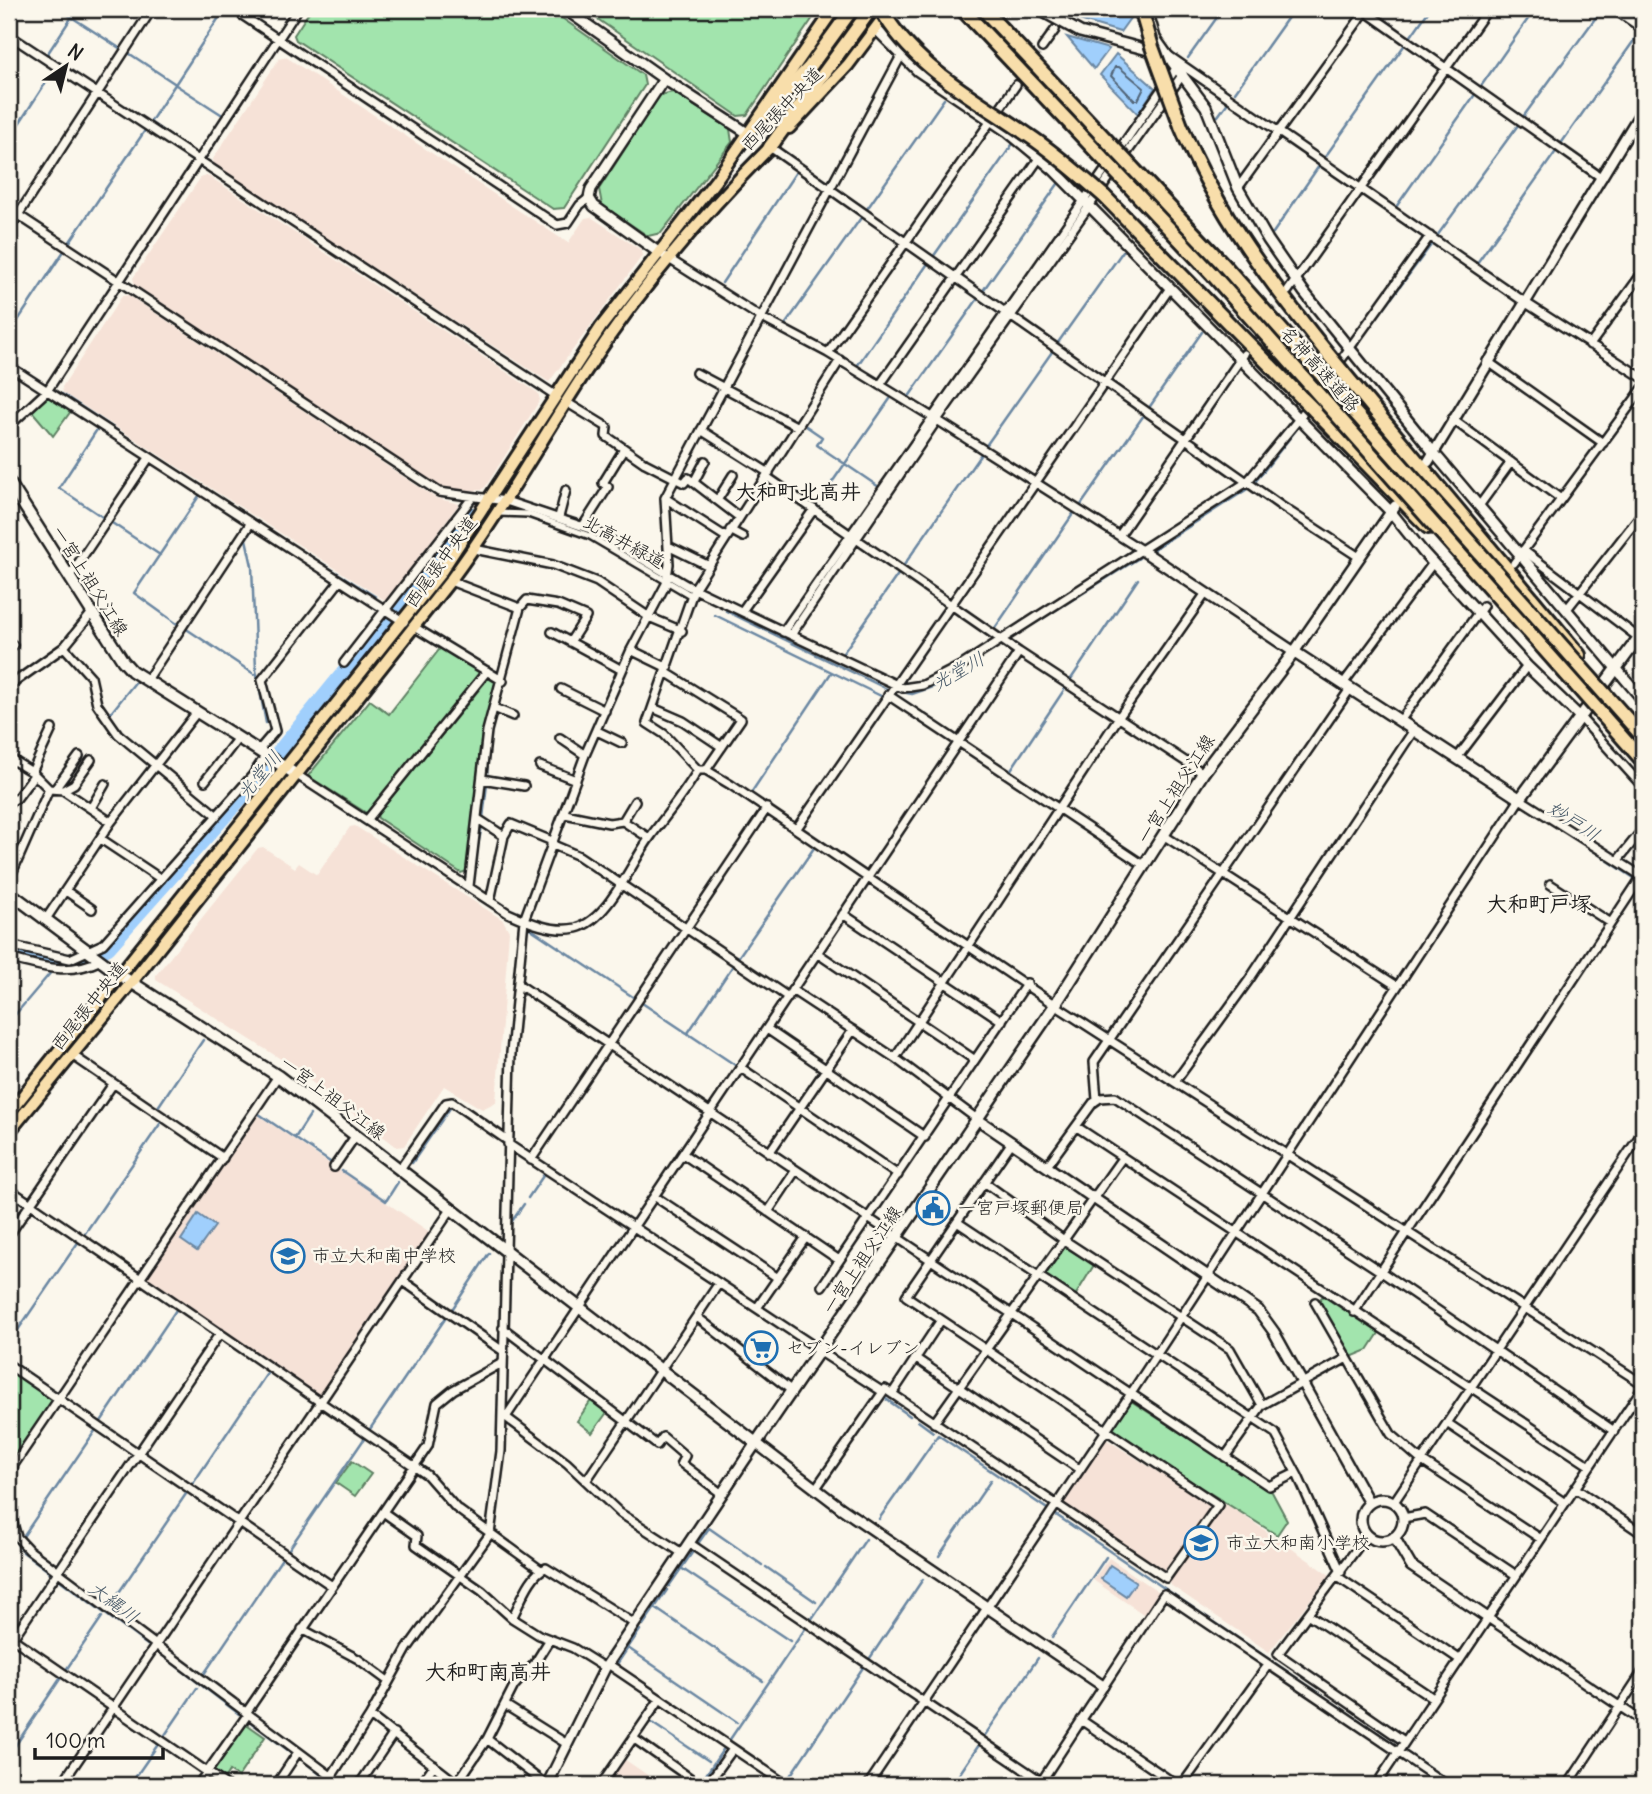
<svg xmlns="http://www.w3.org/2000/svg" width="1652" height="1794" font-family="Delius,'Klee One',sans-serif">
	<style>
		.built { fill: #f6e2d7 }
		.green { fill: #a2e4ad; stroke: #5f8064; stroke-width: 2 }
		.water { fill: #a0cffc; stroke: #6b87a2; stroke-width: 2 }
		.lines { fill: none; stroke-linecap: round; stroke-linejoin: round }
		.shore { stroke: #516476; stroke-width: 2 }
		.stream { stroke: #6b87a2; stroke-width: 2.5 }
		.river { stroke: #a0cffc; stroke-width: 16 }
		.minor-tunnel { stroke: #dad6cd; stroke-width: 7; stroke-dasharray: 7 3.5; stroke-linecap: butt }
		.pedestrian-casing { stroke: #1c1c1c; stroke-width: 10 }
		.minor-casing { stroke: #1c1c1c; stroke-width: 12 }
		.tertiary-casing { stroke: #1c1c1c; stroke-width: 14 }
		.secondary-casing { stroke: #1c1c1c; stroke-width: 15 }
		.primary-casing { stroke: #1c1c1c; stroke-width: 16 }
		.motorway-casing { stroke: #1c1c1c; stroke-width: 18 }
		.pedestrian { stroke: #fbf7ec; stroke-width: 5 }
		.minor { stroke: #fbf7ec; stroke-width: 7 }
		.tertiary { stroke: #fbf7ec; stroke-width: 9 }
		.secondary { stroke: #fbf7ec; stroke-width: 10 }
		.primary { stroke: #f8deab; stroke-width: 10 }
		.motorway { stroke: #f8deab; stroke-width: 12 }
		.motorway-bridge-casing { stroke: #1c1c1c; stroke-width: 18; stroke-linecap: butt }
		.motorway-bridge { stroke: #f8deab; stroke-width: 12 }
		.labels { text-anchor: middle; stroke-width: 5; stroke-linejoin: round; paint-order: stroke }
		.street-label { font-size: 18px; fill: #1c1c1c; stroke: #fbf7ec }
		.poi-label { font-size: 18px; fill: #1c1c1c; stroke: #fbf7ec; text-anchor: start }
		.water-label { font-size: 19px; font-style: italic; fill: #4a5b6a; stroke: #fbf7ec }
		.quarter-label { font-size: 21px; font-weight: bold; fill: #1c1c1c; stroke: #fbf7ec }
	</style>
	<rect width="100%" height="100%" fill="#fbf7ec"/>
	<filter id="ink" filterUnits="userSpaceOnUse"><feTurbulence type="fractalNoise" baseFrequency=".0143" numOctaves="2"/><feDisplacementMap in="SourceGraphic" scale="14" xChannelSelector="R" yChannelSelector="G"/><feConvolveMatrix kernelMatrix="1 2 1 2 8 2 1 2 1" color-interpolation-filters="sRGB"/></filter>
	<g filter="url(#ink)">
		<path class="built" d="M286 57 568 243 585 218 591 217 641 250 642 256 549 382 214 165 213 159 279 59Z
			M207 175 538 393 540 400 486 486 482 490 460 491 442 488 135 285 133 278 201 177Z
			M128 295 436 498 459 504 386 601 63 393 62 387 122 296Z
			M355 826 503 920 509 931 496 1102 482 1109 444 1086 404 1146 397 1147 284 1061 156 980V975L258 848 263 847 295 868 299 863 317 875 350 827Z
			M258 1115 431 1233 321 1396 317 1397 145 1279Z
			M1104 1438 1218 1510 1225 1503 1330 1575 1269 1652 1169 1584 1172 1578 1062 1504Z
			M1109 1558 1162 1594 1146 1616 1093 1580Z
			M624 1759 662 1785H606Z"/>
		<path class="green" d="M311 9H549L643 75 645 85 564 208 553 209 296 40 294 35Z
			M583 9H819L747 115 738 116Z
			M673 92 730 129 732 142 661 233 648 236 602 205 599 189 660 95Z
			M46 396 71 411 53 436 31 410Z
			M442 646 482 671 368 814 308 776 370 700 389 714Z
			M490 676 497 683 482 732 467 871 461 873 378 818 377 815Z
			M1065 1247 1094 1265 1075 1296 1045 1276Z
			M1323 1296 1379 1333 1368 1350 1351 1357 1318 1301Z
			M9 1369 54 1400 9 1467Z
			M592 1399 608 1411 592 1433 577 1421Z
			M1131 1401 1272 1492 1287 1520 1277 1535 1111 1431Z
			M352 1461 371 1474 355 1496 336 1483Z
			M245 1723 265 1737 238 1777 229 1771 224 1779 213 1770Z"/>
		<path class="water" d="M1075 9H1132L1133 14 1120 32 1069 17Z
			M1067 37 1109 49 1094 69Z
			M1116 54 1155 88 1138 114 1100 75Z
			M198 1214 215 1226 197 1251 181 1240Z
			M1110 1565 1136 1582 1126 1596 1101 1579Z"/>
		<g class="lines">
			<path class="shore" d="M1115 67H1119L1144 88 1138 100H1134L1111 76Z"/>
			<path class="stream" d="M59 9 121 49
				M1409 39 1430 9
				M127 52 174 83
				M46 56 77 9
				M1188 58 1223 9
				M176 85 224 116
				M1479 89 1535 9
				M1235 92 1294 9
				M1218 116 1229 101
				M1523 117 1602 9
				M150 122 195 153
				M149 124 224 10
				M1138 129 1163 93
				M9 139 54 70 42 62
				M1560 145 1640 32
				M1325 157 1406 43
				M1100 183 1106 174
				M1396 207 1476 93
				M867 209 944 99
				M1273 233 1321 163
				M1437 236 1518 125
				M69 243 146 129
				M933 257 1012 145
				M1477 263 1557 150
				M722 283 798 169
				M982 292 1058 184
				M785 325 863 215
				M9 334 64 251
				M1358 343 1431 245
				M1057 344 1123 251
				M9 362 43 384
				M857 366 929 262
				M62 394 247 516
				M908 398 979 297
				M803 424 822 437 817 445 879 487 924 423
				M98 428 59 488 104 518
				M985 447 1054 349
				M1255 482 1296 430
				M819 501 890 399
				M1081 505 1202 332
				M109 521 160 555
				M251 531 246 539 252 566 256 670 266 723
				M288 542 376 597
				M1154 549 1249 488
				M902 568 981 454
				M726 611 887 689 912 694 935 686 1139 558
				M715 615 883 697
				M180 626 134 593 199 496
				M185 628 257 676
				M790 630 838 560
				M993 631 1073 514
				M841 656 899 573
				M1069 682 1138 579
				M498 706 505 681
				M110 714 137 680
				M1010 771 1066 687
				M487 775 489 743
				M751 793 831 673
				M483 818 487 784
				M1547 820 1643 884
				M475 860 482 826
				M528 927 636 999
				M737 959 816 845
				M642 1003 738 1067
				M9 1022 52 971
				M688 1033 734 964
				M156 1110 203 1040
				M259 1114 330 1162
				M295 1138 310 1115
				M412 1163 450 1108
				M342 1171 386 1201 398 1182
				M40 1182 108 1084
				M528 1198 545 1173
				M510 1224 524 1204
				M9 1229 24 1207
				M83 1236 162 1121
				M451 1311 489 1253
				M9 1343 79 1241
				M883 1397 910 1416
				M918 1421 933 1432
				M100 1423 176 1310
				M368 1432 447 1316
				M192 1485 268 1372
				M1582 1488 1643 1530
				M879 1519 938 1435 1455 1785
				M9 1533 23 1552 51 1573
				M22 1538 97 1428
				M697 1545 709 1528 762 1565
				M287 1552 364 1439
				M939 1556 991 1480
				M766 1567 816 1602
				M681 1568 790 1641
				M60 1580 150 1647
				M669 1586 694 1550
				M111 1604 188 1491
				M655 1608 763 1681
				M643 1625 667 1590
				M1052 1637 1106 1557
				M628 1648 737 1722
				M158 1652 239 1714
				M868 1661 923 1579
				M617 1664 640 1630
				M66 1670 102 1617
				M204 1674 283 1557
				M249 1721 293 1754
				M649 1721 709 1761
				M163 1738 197 1688
				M983 1738 1038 1658
				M9 1755 62 1676
				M300 1758 326 1779
				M788 1779 864 1666
				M130 1785 159 1743
				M271 1785 279 1774
				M699 1785 866 1539
				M952 1785 979 1745"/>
			<path class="river" d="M9 951 72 965 108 947 263 772 375 635 468 513"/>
			<path class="minor-tunnel" d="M1016 85 1042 48
				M1248 348 1283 297
				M1483 606 1503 577"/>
			<defs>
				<path id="pedestrian" d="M498 513 528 514 590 536 692 596"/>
				<path id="minor" d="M233 9 557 225 568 223 580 205 589 198
					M1362 9 1602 178
					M1614 9 1643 29
					M1064 16 1069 9
					M9 35 555 395
					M1042 48 1055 30
					M1169 56 1526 303 1643 378
					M770 147 1281 506 1359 557
					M1238 188 1367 9
					M9 209 439 492 506 501 593 530 686 585 903 688 923 685 962 665 1247 482 1298 420 1430 236
					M9 229 152 9
					M658 252 762 318 828 353 937 420 1143 551
					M1288 291 1488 9
					M1590 345 1643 272
					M828 353 1016 85
					M840 360 694 589 647 723 664 734 698 770H706L731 785 1055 1005 1643 1384
					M1487 361 1603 443
					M9 366 404 622
					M696 373 796 426
					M880 385 1040 157
					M566 402 607 427 606 436 645 463 684 483 688 478 739 517
					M1452 419 1561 499
					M9 426 47 391 298 9
					M701 430 769 473
					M767 477 1019 652 1203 773
					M694 482 705 461
					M665 498 726 537
					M718 499 733 475
					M1479 506 1511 462
					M559 517 566 490
					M583 526 608 487 603 483 624 449
					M730 530 743 537
					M1119 536 1244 354
					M668 546 707 565
					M474 549 553 565 597 582 649 617 682 631
					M1523 550 1639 638
					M1514 563 1643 388
					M69 577 149 458
					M450 581 520 608
					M1567 609 1643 512
					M742 611 814 509
					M91 614 64 647 91 677 97 704 118 734 216 815
					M414 627 503 681
					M552 632 622 670
					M783 632 1177 67
					M791 635 937 420 1183 74
					M9 642 13 645 9 650
					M631 650 668 668
					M344 663 472 498
					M667 673 741 719 706 770
					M147 680 250 524
					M1343 684 1433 563
					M561 689 605 711
					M9 694 12 684 64 647
					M888 695 1145 866
					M494 708 513 716
					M653 708 683 721 722 747
					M1579 716 1643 787
					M1400 721 1483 606
					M597 731 622 743
					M560 738 585 755
					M258 751 275 731 262 680 339 582
					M9 758 32 772 49 789 63 790 111 822
					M1457 758 1527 666
					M540 766 576 780
					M32 772 52 729
					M297 775 508 913C528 922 553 933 576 928 609 920 632 861 651 836 667 814 684 794 698 770
					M482 779 524 786
					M205 781 238 738
					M55 789 79 756
					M63 790 74 784 91 760
					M10 802 17 798 34 775
					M91 808 105 784
					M565 814 609 823 623 821 649 838
					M478 819 504 836
					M367 820 487 671
					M623 821 635 801
					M797 828 1170 288
					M1163 835 1397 986
					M101 839 161 879
					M551 844 579 856 788 997
					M1618 860 1643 829
					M9 880 49 789
					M1550 884 1611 923
					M469 886 487 731 520 608 527 600 558 605 586 617 570 642
					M66 891 92 909
					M490 901 504 836 511 824 552 841
					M843 914 1002 1021
					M46 919 111 822 197 712
					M9 945 70 959 103 944 252 776 266 755
					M817 953 975 1060
					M9 958C42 967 68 976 101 960
					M518 984 1269 1486 1296 1473
					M792 990 895 1058 977 1119
					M767 1029 925 1137
					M72 1055 223 1158
					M895 1058 1119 717 1206 593
					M741 1068 898 1175
					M1175 1082 1249 980 1414 730
					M1097 1100 1094 1062 1350 689
					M1077 1127 1590 1466
					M508 1144 820 1350
					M769 1153 853 1030
					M683 1154 839 1260
					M531 1160 767 808
					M1047 1166 1093 1103 1100 1098 1115 1097 1380 1271 1614 1431
					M334 1167 356 1135
					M400 1169 446 1103 452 1102 508 1141
					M984 1182 1064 1240 1230 1349 1262 1405
					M9 1189 427 1475 456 1508 541 1570
					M654 1196 778 1278
					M768 1212 796 1170
					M957 1222 1275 1433 1298 1476 1341 1572
					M9 1235 113 1084
					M403 1281 503 1351
					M822 1286 1027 983
					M1315 1302 1391 1434 1422 1461 1541 1539
					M757 1308 806 1237
					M1354 1312 1642 876
					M697 1317 792 1391
					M503 1328 657 1445 663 1437 685 1456 681 1463 722 1494
					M819 1351 883 1392 885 1389 1166 1578 1218 1505 906 1296 1012 1142
					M915 1358 1079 1469
					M9 1365 332 1586
					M892 1394 941 1320
					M503 1415 567 1463 620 1513 682 1553
					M506 1417 1019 652
					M934 1423 1122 1158
					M1447 1423 1565 1503
					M1225 1457 1262 1405 1347 1358
					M9 1472 278 1076
					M586 1481 719 1283
					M816 1488 883 1392
					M1575 1488 1643 1534
					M1394 1502 1643 1131
					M9 1510 17 1537 29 1550 331 1776
					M383 1512 417 1536 416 1545 482 1591 512 1618 539 1635 573 1648 605 1668
					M1403 1518 1425 1514 1516 1575
					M1367 1535 1278 1654 1404 1741
					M689 1543 1041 1781
					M1338 1577 1459 1659
					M1309 1615 1433 1698
					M512 1618C520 1604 530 1573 546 1568L635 1624
					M1488 1618 1643 1722
					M302 1629 358 1659 388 1681
					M9 1636 226 1785
					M9 1644 220 1333
					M608 1664 787 1785
					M505 1705 567 1744
					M246 1713 428 1446 437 1403 453 1390 502 1363
					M370 1716 459 1785
					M1081 1720 1177 1785
					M633 1738 697 1783
					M487 1739 546 1785
					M457 1783 487 1739 514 1686 535 1663 550 1639
					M61 1785 452 1208
					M198 1785 248 1714
					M276 1785 298 1752
					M326 1785 370 1716 407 1649 490 1534 501 1451 511 1053 524 920 585 755 631 650 666 584 669 564 665 498 902 54
					M359 1785 394 1733
					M420 1785 434 1765
					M601 1785 660 1699
					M707 1785 733 1749
					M868 1785 1130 1395 1520 799 1643 877
					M1039 1785 1164 1594 1447 1785
					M1182 1785 1268 1665
					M1376 1785 1643 1387
					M1568 1785 1643 1671"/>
				<path id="tertiary" d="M565 9 664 79 749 134
					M1038 9 1080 32 1167 55 1206 107 1238 188 1268 240 1304 292 1434 453 1643 700
					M1147 9 1155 38 1167 55
					M876 29 918 71 1008 132 1054 170 1391 512 1423 552 1527 666 1579 716
					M658 252 594 206 589 198 591 189 664 79
					M1428 462 1643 109
					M1143 551 1294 652 1395 506
					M977 1119 1258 1310 1274 1332 1369 1503
					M1361 1520a21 21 0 1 1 42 0a21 21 0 1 1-42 0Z
					M1394 1537 1411 1566 1488 1618
					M547 1785 605 1668 756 1443 841 1508 1103 1686"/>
				<path id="secondary" d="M9 482 123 661 132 671 297 775
					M9 892 120 975 278 1076 756 1443 1055 1005 1203 773 1294 652 1520 799 1643 632"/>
				<path id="primary" d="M789 128 848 65 890 9
					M9 1113 439 575 601 327 716 180 834 9
					M9 1132 132 982 450 581C500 514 540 441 586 371 640 288 705 212 775 142"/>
				<path id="motorway" d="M762 116 809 68 852 9
					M1181 126C1217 214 1273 286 1332 359
					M770 147 871 9
					M1104 196 1303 399
					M1342 371 1579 655
					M1314 410 1428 527"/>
			</defs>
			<use href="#pedestrian" class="pedestrian-casing"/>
			<use href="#minor" class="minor-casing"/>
			<use href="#tertiary" class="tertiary-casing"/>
			<use href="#secondary" class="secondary-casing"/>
			<use href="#primary" class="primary-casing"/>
			<use href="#motorway" class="motorway-casing"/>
			<use href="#pedestrian" class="pedestrian"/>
			<use href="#minor" class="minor"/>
			<use href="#tertiary" class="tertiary"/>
			<use href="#secondary" class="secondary"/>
			<use href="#primary" class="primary"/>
			<use href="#motorway" class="motorway"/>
			<defs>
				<path id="motorway-bridge" d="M881 9C914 68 974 97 1028 135 1055 153 1080 175 1104 196
					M962 9 1212 274 1643 761
					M983 9 1222 263 1643 737
					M1141 9 1152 47 1181 126
					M1332 359 1342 371
					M1303 399 1314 410"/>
			</defs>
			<use href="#motorway-bridge" class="motorway-bridge-casing"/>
			<use href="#motorway-bridge" class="motorway-bridge"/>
		</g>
	</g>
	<defs>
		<symbol id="civic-ring" viewBox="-11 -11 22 22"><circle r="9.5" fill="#fbf7ec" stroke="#1f6fb2" stroke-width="1.5"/><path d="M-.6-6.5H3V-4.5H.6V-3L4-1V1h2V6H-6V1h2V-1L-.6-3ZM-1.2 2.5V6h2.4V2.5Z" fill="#1f6fb2"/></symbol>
		<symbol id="school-ring" viewBox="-11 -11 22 22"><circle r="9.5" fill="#fbf7ec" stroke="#1f6fb2" stroke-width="1.5"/><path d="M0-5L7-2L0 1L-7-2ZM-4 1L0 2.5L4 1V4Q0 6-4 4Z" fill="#1f6fb2"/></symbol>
		<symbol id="supermarket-ring" viewBox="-11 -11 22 22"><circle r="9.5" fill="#fbf7ec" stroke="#1f6fb2" stroke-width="1.5"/><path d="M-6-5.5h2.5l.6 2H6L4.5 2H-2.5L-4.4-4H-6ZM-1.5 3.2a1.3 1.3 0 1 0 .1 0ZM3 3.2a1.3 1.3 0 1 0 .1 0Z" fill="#1f6fb2"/></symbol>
	</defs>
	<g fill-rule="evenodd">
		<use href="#civic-ring" x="914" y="1189" width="38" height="38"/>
		<use href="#school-ring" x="269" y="1237" width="38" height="38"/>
		<use href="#supermarket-ring" x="742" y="1329" width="38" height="38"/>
		<use href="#school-ring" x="1182" y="1524" width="38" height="38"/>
	</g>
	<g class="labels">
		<g class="street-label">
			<text transform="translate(782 109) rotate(-46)" y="6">西尾張中央道</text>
			<text transform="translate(1320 369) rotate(48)" y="6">名神高速道路</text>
			<text transform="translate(624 542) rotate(29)" y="6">北高井緑道</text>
			<text transform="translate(441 562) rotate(-54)" y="6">西尾張中央道</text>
			<text transform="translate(90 581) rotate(58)" y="6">一宮上祖父江線</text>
			<text transform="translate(1176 789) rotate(-57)" y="6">一宮上祖父江線</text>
			<text transform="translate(89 1006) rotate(-51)" y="6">西尾張中央道</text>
			<text transform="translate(333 1098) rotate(37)" y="6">一宮上祖父江線</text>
			<text transform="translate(862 1260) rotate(-56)" y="6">一宮上祖父江線</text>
		</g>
		<g class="poi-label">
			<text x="958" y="1214">一宮戸塚郵便局</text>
			<text x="312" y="1262">市立大和南中学校</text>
			<text x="786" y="1354">セブン-イレブン</text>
			<text x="1226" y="1549">市立大和南小学校</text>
		</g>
		<g class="water-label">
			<text transform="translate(958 671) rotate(-30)" y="7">光堂川</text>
			<text transform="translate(259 775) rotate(-50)" y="7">光堂川</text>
			<text transform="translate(1574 821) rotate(33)" y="7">妙戸川</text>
			<text transform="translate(114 1602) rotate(37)" y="7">大縄川</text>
		</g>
		<g class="quarter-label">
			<text x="798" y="499">大和町北高井</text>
			<text x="1539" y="911">大和町戸塚</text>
			<text x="488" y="1679">大和町南高井</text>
		</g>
	</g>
	<rect width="1652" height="1794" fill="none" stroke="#fbf7ec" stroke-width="35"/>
	<rect x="18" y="18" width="1617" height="1759" fill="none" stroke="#1c1c1c" stroke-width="2.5" filter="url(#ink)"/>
	<g transform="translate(66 66) rotate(35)" stroke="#fbf7ec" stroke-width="5" paint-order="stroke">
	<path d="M0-5L12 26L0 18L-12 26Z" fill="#1c1c1c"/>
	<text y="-10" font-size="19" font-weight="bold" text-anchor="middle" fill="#1c1c1c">N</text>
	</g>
	<path d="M35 1748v10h128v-10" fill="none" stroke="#1c1c1c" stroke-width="3.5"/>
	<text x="46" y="1748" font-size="21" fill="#1c1c1c" stroke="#fbf7ec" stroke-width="5" paint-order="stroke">100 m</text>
</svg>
